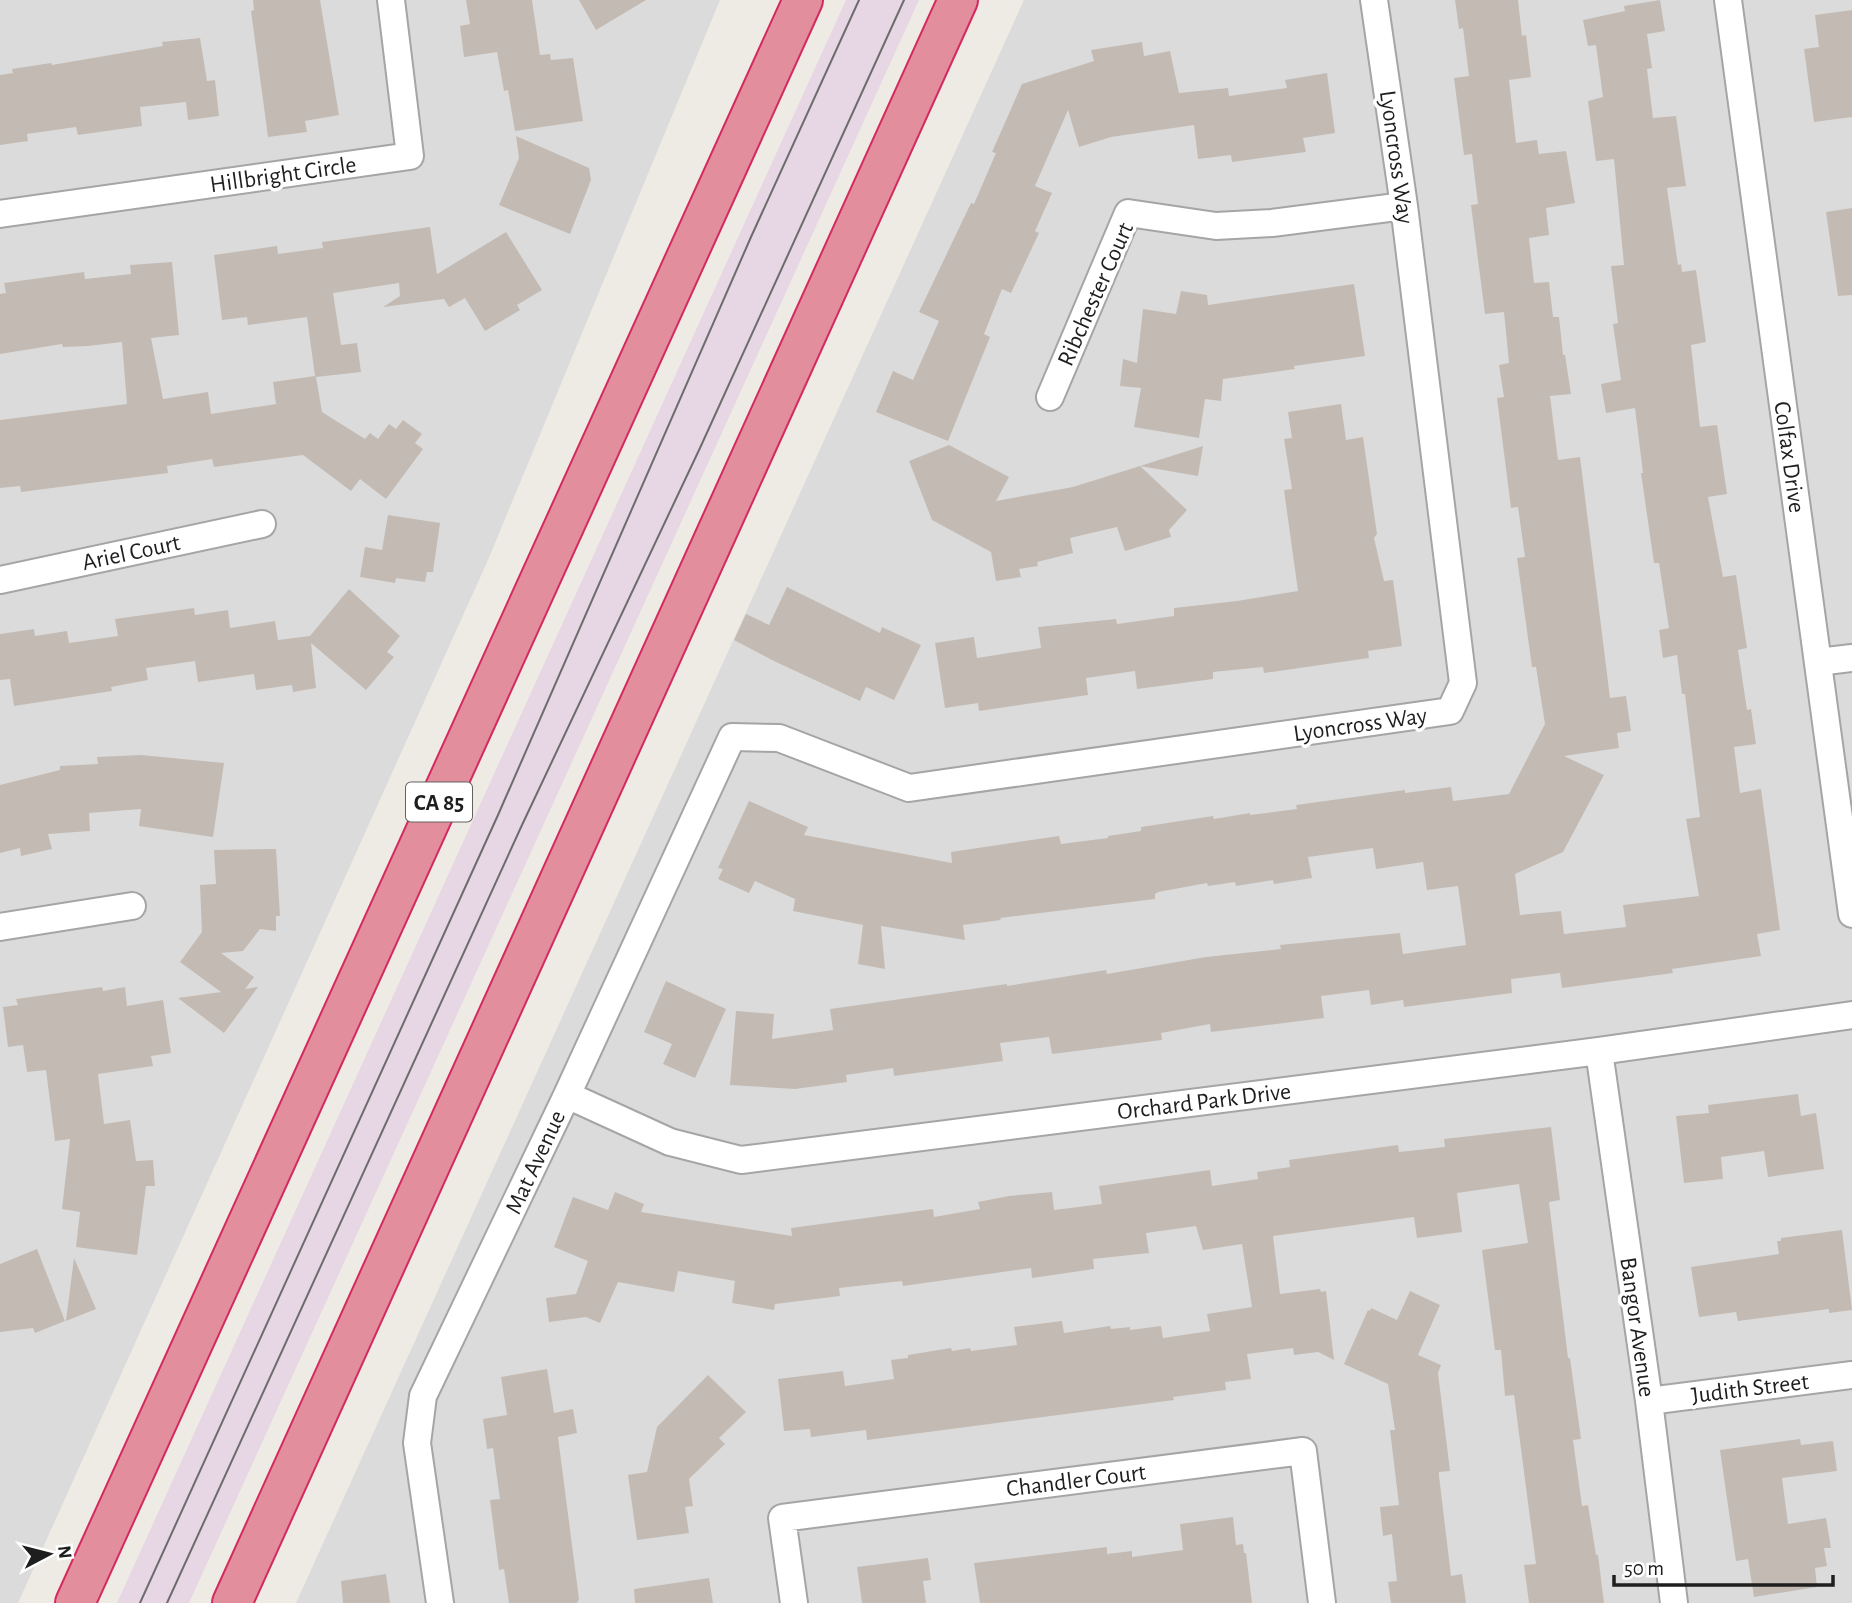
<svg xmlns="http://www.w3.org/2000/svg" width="1852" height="1603" font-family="'Alegreya Sans',sans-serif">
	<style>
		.residential { fill: #dcdbdb }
		.industrial { fill: #e7d6e4 }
		.building { fill: #c3bbb3 }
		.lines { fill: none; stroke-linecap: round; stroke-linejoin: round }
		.street-casing { stroke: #a5a5a5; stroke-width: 30 }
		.highway-casing { stroke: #d32a60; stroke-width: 42 }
		.street { stroke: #fff; stroke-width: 26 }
		.highway { stroke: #e38e9c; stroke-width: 38 }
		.tram { stroke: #6c6c6c; stroke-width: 2 }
		.labels { text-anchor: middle; stroke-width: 7; stroke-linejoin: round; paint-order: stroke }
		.shield { fill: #fff; stroke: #626262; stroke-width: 2 }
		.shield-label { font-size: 23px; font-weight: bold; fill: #1e1e1e }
		.street-label { font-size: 24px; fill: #1e1e1e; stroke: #fff }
	</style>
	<rect width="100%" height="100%" fill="#eeebe4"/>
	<path class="residential" d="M0 0H720L488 560 18 1603H0Z
		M1024 0H1852V1603H296Z"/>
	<path class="industrial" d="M846 0H919L189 1603H117Z"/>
	<path class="building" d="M253 0H320L339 115 305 121 307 132 268 137 251 11 254 10Z
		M466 0H532L540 55 550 54 551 60 573 58 583 121 515 131 508 90 504 91 497 52 464 57 460 26 470 24Z
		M579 0H646L596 30Z
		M1455 0H1518L1522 36 1526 35 1531 77 1509 80 1516 143 1537 140 1539 154 1566 151 1575 203 1546 208 1549 235 1529 238 1534 283 1549 282 1553 317H1559L1563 355H1565L1571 394 1550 396 1558 460 1580 457 1610 698 1626 696 1631 731 1617 733 1619 748 1564 756 1604 775 1563 852 1515 874 1520 915 1561 911 1564 934 1626 927 1623 905 1699 896 1686 819 1700 817 1685 694H1682L1677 655 1663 658 1659 630 1669 628 1659 563H1654L1641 473H1643L1635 408 1606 413 1601 384 1621 380 1613 324 1618 323 1611 266 1624 265 1614 159 1596 161 1588 101 1603 97 1596 45 1588 46 1583 20 1625 11 1624 6 1660 0 1665 31 1647 34 1652 68 1647 69 1653 118 1676 116 1686 186 1667 188 1678 265 1681 264 1682 272 1696 270 1706 342 1691 345 1700 427 1717 425 1727 494 1708 497 1723 577 1736 575 1747 648 1738 650 1747 710 1751 709 1756 744 1734 747 1740 793 1761 789 1780 930 1757 934 1761 956 1672 969 1673 973 1562 988 1560 973 1511 979 1512 993 1404 1007 1403 1000 1371 1005 1369 990 1321 996 1324 1018 1211 1032 1210 1024 1161 1033 1162 1040 1052 1054 1049 1037 1000 1043 1003 1061 894 1076 893 1068 846 1075 847 1082 795 1089 730 1085 736 1011 774 1014 772 1039 833 1030 830 1009 1007 984V986L1106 970 1107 974 1206 957 1281 949 1280 945 1400 933 1403 954 1466 945 1458 886 1427 890 1423 862 1376 869 1373 848 1308 857 1312 878 1274 884 1273 880 1236 886 1235 882 1208 886 1207 883 1158 892 1155 894V899L1000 918 1001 920 963 925 965 940 881 926 885 969 858 964 863 925 793 911 795 899 755 881 749 893 718 879 723 869 718 868 749 801 808 827 804 835 952 863 951 852 1059 836 1061 844 1108 838V836L1141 831V827L1213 816 1214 819 1250 813V815L1297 809 1296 805 1405 790V793L1451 787 1453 801 1509 794 1545 724 1536 667H1532L1517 558 1525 557 1518 507 1511 508 1497 398 1504 397 1499 365 1509 363 1504 312 1485 314 1471 205 1478 204 1472 154 1464 155 1454 78 1469 76 1463 28 1459 29Z
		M1852 10V117L1814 122 1804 49 1819 47 1815 15Z
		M200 38 207 81 215 80 219 116 188 120 186 102 140 107 142 126 78 135 76 127 27 134 28 141 0 145V75L13 73 12 69 51 63 52 65 163 46 162 42Z
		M1142 42 1144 56 1170 51 1179 93 1228 88 1229 96 1287 88 1285 80 1327 73 1335 133 1303 138 1306 152 1232 162 1231 155 1198 159 1194 125 1111 137 1079 147 1068 110 1035 186 1052 193 1035 231 1039 233 1011 293 1002 289 984 334 990 337 948 441 876 412 893 371 913 380 939 321 919 312 971 203 974 204 996 153 992 152 1022 84 1094 61 1091 50Z
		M516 136 589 168 591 180 570 234 499 205 519 158Z
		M1852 208V295L1838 296 1826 212Z
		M430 227 437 274 506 232 542 290 517 305 520 310 485 331 465 298 449 307 444 299 383 307 400 296 399 283 333 293 341 345 357 343 361 372 316 377 322 412 365 439 370 433 378 439 389 424 396 429 403 420 422 434 415 443 423 449 386 499 360 479 351 491 303 455 214 467 212 459 167 466 168 473 21 492 20 486 0 488V420L127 404 122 342 88 346 63 347 62 344 0 354V294L6 293 4 283 84 272 85 279 131 274 130 265 172 262 179 335 151 338 163 399 208 392 211 414 276 404 273 382 315 376 307 317 248 325 247 317 222 320 214 255 277 246 278 254 323 248 322 242Z
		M1354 284 1365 356 1294 366 1295 369 1223 379 1221 401 1205 399 1199 438 1134 427 1141 388 1120 386 1123 359 1137 363 1143 309 1176 314 1181 291 1207 295 1208 305Z
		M1341 404 1346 440 1363 437 1377 534 1374 538 1384 581 1393 580 1402 646 1368 651 1369 658 1264 673 1263 667 1213 672V679L1137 689 1135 671 1086 678 1088 695 979 711 978 703 945 708 935 643 974 637 977 658 1041 648 1038 627 1116 619 1117 624 1174 616V608L1237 601 1298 591 1284 490 1292 489 1284 439 1292 438 1288 412Z
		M949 445 1009 477 996 501 1073 487 1140 466 1187 510 1169 530 1171 537 1125 551 1117 527 1070 538 1073 553 1037 562 1038 566 1019 569 1021 577 996 581 991 552 932 520 909 461Z
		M1203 446 1198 476 1140 466Z
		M388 515 440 523 433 572H427L425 582 396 578 395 583 360 577 365 547 382 550Z
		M787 587 880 633 882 627 921 645 894 700 866 687 860 701 776 662 734 640 746 614 769 625Z
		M349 589 400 636 387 652 394 657 366 690 311 643 316 688 293 692 292 685 256 690 254 674 198 682 195 661 146 668 148 680 111 687 112 691 14 706 10 679 0 680V634L34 629 35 636 67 631 69 643 118 636 115 619 194 608 195 615 228 610 230 628 275 621 278 640 310 636Z
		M141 755 224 763 213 837 139 826 141 809 89 813 90 831 48 834 52 849 21 856 20 848 0 853V785L60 770V766L98 764 97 757Z
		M276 849 280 916H276V931L260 929 243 951 221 953 254 977 245 989 258 987 224 1033 178 998 221 992 180 962 202 932 200 885 216 884 214 850Z
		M666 981 726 1009 695 1078 663 1064 672 1044 644 1032Z
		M102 987 103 991 125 987 127 1006 163 1000 171 1053 151 1056 153 1066 98 1074 104 1124 130 1120 136 1161 153 1160 155 1186H146L137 1255 76 1247 80 1212 62 1209 70 1139 55 1141 46 1070 27 1072 23 1045 8 1047 3 1007 18 1005 16 999Z
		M1798 1094 1801 1116 1816 1113 1824 1169 1768 1177 1764 1151 1721 1157 1723 1179 1684 1183 1676 1116 1709 1113 1708 1105Z
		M1551 1127 1560 1200 1549 1202 1568 1358H1570L1581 1439 1573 1440 1582 1506 1588 1505 1596 1555H1598L1604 1603H1529L1524 1565 1536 1564 1524 1472 1514 1395 1505 1396 1501 1350H1495L1482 1250 1528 1243 1519 1184 1457 1193 1462 1232 1417 1238 1414 1217 1273 1236 1280 1294 1320 1289 1321 1292 1326 1291 1334 1360 1318 1352 1294 1355 1293 1348 1247 1354 1251 1379 1225 1382 1226 1390 1173 1397 1174 1400 867 1440 866 1430 811 1437 810 1429 784 1431 778 1379 843 1371 845 1386 894 1379 891 1360 908 1358V1355L951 1348 952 1351 970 1348 971 1351 1017 1345 1014 1327 1062 1321 1064 1333 1110 1326 1111 1329 1130 1327V1330L1161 1326 1163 1338 1210 1331 1207 1314 1252 1307 1242 1244 1203 1250 1196 1226 1146 1233 1149 1253 1093 1259 1094 1269 1032 1278 1031 1268 903 1286 902 1281 839 1288 840 1296 775 1304 774 1310 732 1303 735 1281 678 1271 674 1292 618 1282 600 1323 586 1317 549 1322 546 1298 576 1294 588 1261 554 1247 573 1197 608 1210 615 1192 644 1204 641 1212 792 1236 791 1228 933 1209 934 1217 980 1209 978 1202 1009 1196 1052 1192 1054 1210 1102 1204 1099 1186 1210 1170 1212 1186 1258 1179 1257 1172 1290 1167 1289 1160 1398 1145 1399 1152 1445 1147 1444 1139Z
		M1842 1230 1852 1310 1829 1313V1309L1738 1321 1736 1312 1699 1317 1691 1267 1779 1254 1777 1241H1781V1238Z
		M37 1249 65 1321 35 1333 33 1328 0 1332V1264Z
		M74 1258 96 1309 66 1321Z
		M1410 1291 1440 1305 1418 1355 1441 1365 1438 1373 1450 1471 1439 1472V1476L1451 1576 1462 1574 1466 1603H1391L1388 1582 1397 1581 1392 1534 1383 1536 1380 1507 1399 1505 1390 1430H1395L1388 1384 1344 1364 1368 1310 1370 1311 1371 1308 1397 1320Z
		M547 1369 554 1413 573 1409 577 1433 558 1437 579 1599 577 1603H509L504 1569 499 1570 490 1500 500 1499 493 1448 487 1449 483 1419 507 1415 501 1377Z
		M708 1375 746 1412 719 1438 725 1444 689 1479 693 1506 685 1507 689 1533 637 1540 628 1475 647 1472 657 1427Z
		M1800 1439 1801 1445 1833 1441 1837 1471 1782 1478 1788 1524 1826 1518 1831 1548H1824L1827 1566 1815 1568 1817 1587 1754 1597 1748 1559 1736 1561 1720 1450Z
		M1233 1517 1236 1545 1243 1544 1244 1553H1246L1252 1603H980L974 1563 1107 1547V1554L1132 1551V1557L1183 1550 1180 1524Z
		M928 1558 931 1580 923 1581 926 1603H862L857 1567Z
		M386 1574 390 1603H343L341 1581Z
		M709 1578 713 1603H635L634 1589Z"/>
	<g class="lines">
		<defs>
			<path id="street" d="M1728 0 1852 914
				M0 214 410 156 391 0
				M1050 397 1128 213 1216 226 1272 223 1404 206
				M0 580 262 524
				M1818 662 1852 658
				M0 927 132 906
				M1599 1051 1649 1401 1674 1603
				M567 1095 670 1142 741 1160 1599 1051 1852 1015
				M1649 1401 1852 1375
				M440 1603 417 1443 423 1396 567 1095 732 737 779 738 909 788 1450 711 1463 683 1404 206 1374 0
				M794 1603 782 1518 1303 1451 1322 1603"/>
			<path id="highway" d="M75 1603 803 0
				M232 1603 958 0"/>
		</defs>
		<use href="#street" class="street-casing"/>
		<use href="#highway" class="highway-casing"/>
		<use href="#street" class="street"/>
		<use href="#highway" class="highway"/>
		<path class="tram" d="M140 1603 498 815 751 237 859 0
			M167 1603 522 825 700 448 904 0"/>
	</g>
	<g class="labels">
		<rect class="shield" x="406" y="782.5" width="66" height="39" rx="5"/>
		<g class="shield-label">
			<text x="439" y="810">CA 85</text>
		</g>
		<g class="street-label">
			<text transform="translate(1397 157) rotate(82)" y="8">Lyoncross Way</text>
			<text transform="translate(283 174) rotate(-8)" y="8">Hillbright Circle</text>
			<text transform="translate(1095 294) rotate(-66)" y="8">Ribchester Court</text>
			<text transform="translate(1790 457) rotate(82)" y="8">Colfax Drive</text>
			<text transform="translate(131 552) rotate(-12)" y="8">Ariel Court</text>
			<text transform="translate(1360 724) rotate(-8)" y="8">Lyoncross Way</text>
			<text transform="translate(1204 1101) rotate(-7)" y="8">Orchard Park Drive</text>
			<text transform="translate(535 1162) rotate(-65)" y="8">Mat Avenue</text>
			<text transform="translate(1638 1327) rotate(82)" y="8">Bangor Avenue</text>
			<text transform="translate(1750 1388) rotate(-7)" y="8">Judith Street</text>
			<text transform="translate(1076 1480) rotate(-7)" y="8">Chandler Court</text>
		</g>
	</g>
	<g transform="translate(49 1554) rotate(83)" stroke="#ffffff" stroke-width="5" paint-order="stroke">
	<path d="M0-5L12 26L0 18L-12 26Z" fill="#1e1e1e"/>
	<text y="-10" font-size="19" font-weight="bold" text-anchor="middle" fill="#1e1e1e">N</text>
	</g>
	<path d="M1614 1575v10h219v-10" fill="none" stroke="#1e1e1e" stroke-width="3.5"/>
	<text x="1624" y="1575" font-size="21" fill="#1e1e1e" stroke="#ffffff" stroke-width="5" paint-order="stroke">50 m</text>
</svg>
